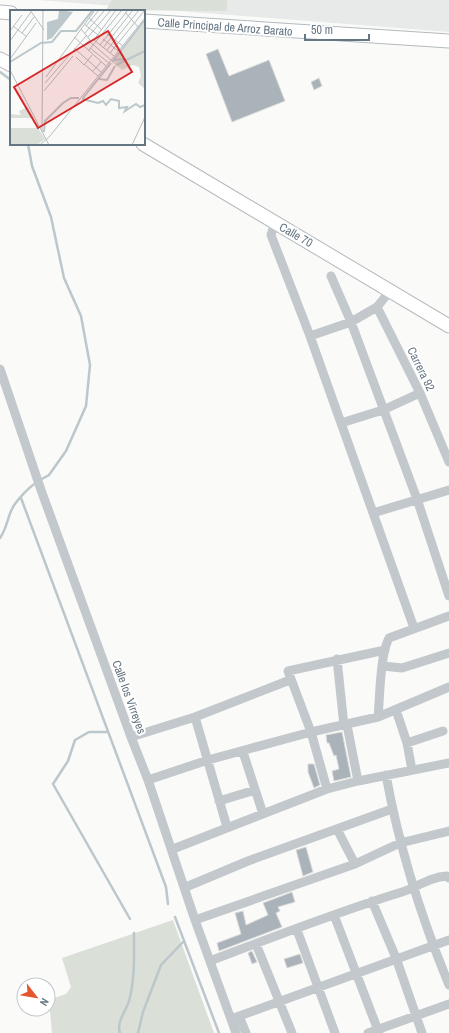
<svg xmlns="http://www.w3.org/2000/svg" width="449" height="1033" font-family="'Archivo Narrow',sans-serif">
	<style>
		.built { fill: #e8e9e9 }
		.green { fill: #dadfd7 }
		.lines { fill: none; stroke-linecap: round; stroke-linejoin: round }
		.stream { stroke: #bbc7cb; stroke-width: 2.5 }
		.building { fill: #aab3b9; stroke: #dcdcda }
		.secondary-casing { stroke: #b3babf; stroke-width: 15 }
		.street { stroke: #c3c8cc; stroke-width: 9 }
		.secondary { stroke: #fff; stroke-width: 13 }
		.labels { text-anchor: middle; stroke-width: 4; stroke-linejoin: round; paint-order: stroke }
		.street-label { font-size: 12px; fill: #657683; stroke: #fff }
		.inset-river { fill: none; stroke: #bbc7cb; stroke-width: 2 }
		.inset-road { fill: none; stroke: #b5bdc2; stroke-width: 1 }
		.view { fill: #d62828; fill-opacity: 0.15; stroke: #d62828; stroke-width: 2 }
		.inset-edge { fill: none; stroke: #657683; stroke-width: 2 }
	</style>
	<rect width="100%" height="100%" fill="#fafaf8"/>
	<path class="built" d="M38 0H449V32Z"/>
	<path class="green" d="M112 0H227V11L106 10Z
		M173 920 214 1033H52L49 1000 66 994 71 987 62 958Z"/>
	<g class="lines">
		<path class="stream" d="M0 72 11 80
			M28 144 32 166 51 217 64 278 81 316 90 365 86 406 66 451 49 475 40 480
			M21 498 166 887 168 904
			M0 538C7 528 7 519 12 509 15 502 29 487 36 483
			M107 732H89L75 740 68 761 53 784 130 919
			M175 917 219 1033
			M120 1033C116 1022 126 1011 129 1001 135 980 134 956 134 933
			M138 1033 143 1012 161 965 184 941"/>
	</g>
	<path class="building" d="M218 49 229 76 269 60 285 101 232 122 206 54Z
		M319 78 322 86 314 90 311 82Z
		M342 732 351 777 334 781 332 771 339 769 336 755 334 756 329 743H327L326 735Z
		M308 764H314L320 785 314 788 308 772Z
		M306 847 313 872 303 876 296 850Z
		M292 892 295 902 278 907 280 911 276 913 282 927 219 951 217 943 241 934 235 913 243 911 246 925 268 915 263 903Z
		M252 951 257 962 252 964 248 953Z
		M300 954 303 963 287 968 284 959Z"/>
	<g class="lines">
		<defs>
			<path id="secondary" d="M0 12 11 13
				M144 21 449 41
				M0 59 11 65
				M143 144 449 326"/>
		</defs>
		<use href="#secondary" class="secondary-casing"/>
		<path class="street" d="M275 223 271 235 310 336 414 628
			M331 276 351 322 417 499 449 596
			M377 307 420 393 449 462
			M310 336 351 322 377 307 390 291
			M0 369 41 490 131 737 148 780 195 920 236 1033
			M341 423 383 410 420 393
			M373 513 449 490
			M337 659 344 726
			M383 666 402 668 449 653
			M396 710 407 743 412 770
			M195 717 227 827
			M378 717C380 696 380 655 389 638L449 616
			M347 725 358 781
			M131 737 195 717 290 680
			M407 743 443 731
			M243 752 263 814
			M386 775C399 847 421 917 449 985
			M148 780 208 760 311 732 378 717 449 687
			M327 789 311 732 288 671 385 650
			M219 801 255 790
			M337 829 355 864
			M173 849 327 789 358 781 449 763
			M186 887 248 861 392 809
			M372 901 396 958 422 1033
			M334 915 379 1033
			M195 920 355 864 400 843 449 831
			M297 930 335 1033
			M256 944 292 1033
			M210 961C273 937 337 912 402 892 418 887 429 877 447 876L449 878
			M239 1016 246 1033
			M231 1019 449 940
			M368 1033 449 1004"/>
		<use href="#secondary" class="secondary"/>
	</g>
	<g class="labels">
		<g class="street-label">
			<text transform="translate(225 27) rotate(4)" y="4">Calle Principal de Arroz Barato</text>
			<text transform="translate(296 235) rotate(30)" y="4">Calle 70</text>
			<text transform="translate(421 369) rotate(64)" y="4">Carrera 92</text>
			<text transform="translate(129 697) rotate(70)" y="4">Calle los Virreyes</text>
		</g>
	</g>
	<g transform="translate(10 10)">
		<rect width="135" height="135" fill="#fafaf8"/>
		<path d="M135 12V79L128 73 131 66 129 57 123 55 112 60 102 52ZM17 97 24 108H0V104L11 105 9 101ZM0 118H28L35 129 27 135H0Z" fill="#dadfd7"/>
		<path d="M49 0 63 2 42 28 37 30V12L48 9Z" fill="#bbc7cb"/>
		<path class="inset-river" d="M104 50 116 49M0 52 31 33 42 32 51 21H66L83 0M102 52 135 10M106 55 135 41M89 69 97 70 105 56M73 88 101 53M72 89 88 93 93 91 96 95 101 89 109 91V98L117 97 115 101 126 94 130 97 135 95M34 122 35 111 53 93 61 88H69"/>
		<path class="inset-road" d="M20 0 34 20M115 2 128 17M79 8 92 20M74 14 88 25M3 16 17 27M76 16 89 0M71 19 80 30 73 36M0 21 12 5M12 23 24 7M75 23 95 0M97 24 113 36M64 27 96 56M78 27 101 0M93 29 108 41M0 31 21 2M79 31 101 50M90 35 118 0M64 38 91 62M80 38 99 53M93 38 123 0M97 40 129 0M78 41 112 0M100 43 135 0M104 46 84 30 106 0M66 47 74 55 82 45M0 49 26 13M74 54 88 66M0 60 39 135M83 61 91 52M36 67 85 0M35 73 77 25M34 81 63 46M32 122 33 0M30 135 40 126 135 8M122 135 135 107"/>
		<path class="view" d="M98 21 122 62 28 118 4 77Z"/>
		<rect width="135" height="135" class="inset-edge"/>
	</g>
	<g transform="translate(36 997) rotate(121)"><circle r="19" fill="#ffffff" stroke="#c1c8cd"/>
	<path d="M0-3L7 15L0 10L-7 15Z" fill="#e4572e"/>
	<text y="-6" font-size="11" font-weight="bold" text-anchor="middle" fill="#657683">N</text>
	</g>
	<path d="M305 34v6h64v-6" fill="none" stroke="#657683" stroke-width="2"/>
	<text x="311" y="34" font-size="12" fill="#657683" stroke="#ffffff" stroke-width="3" paint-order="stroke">50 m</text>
</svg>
